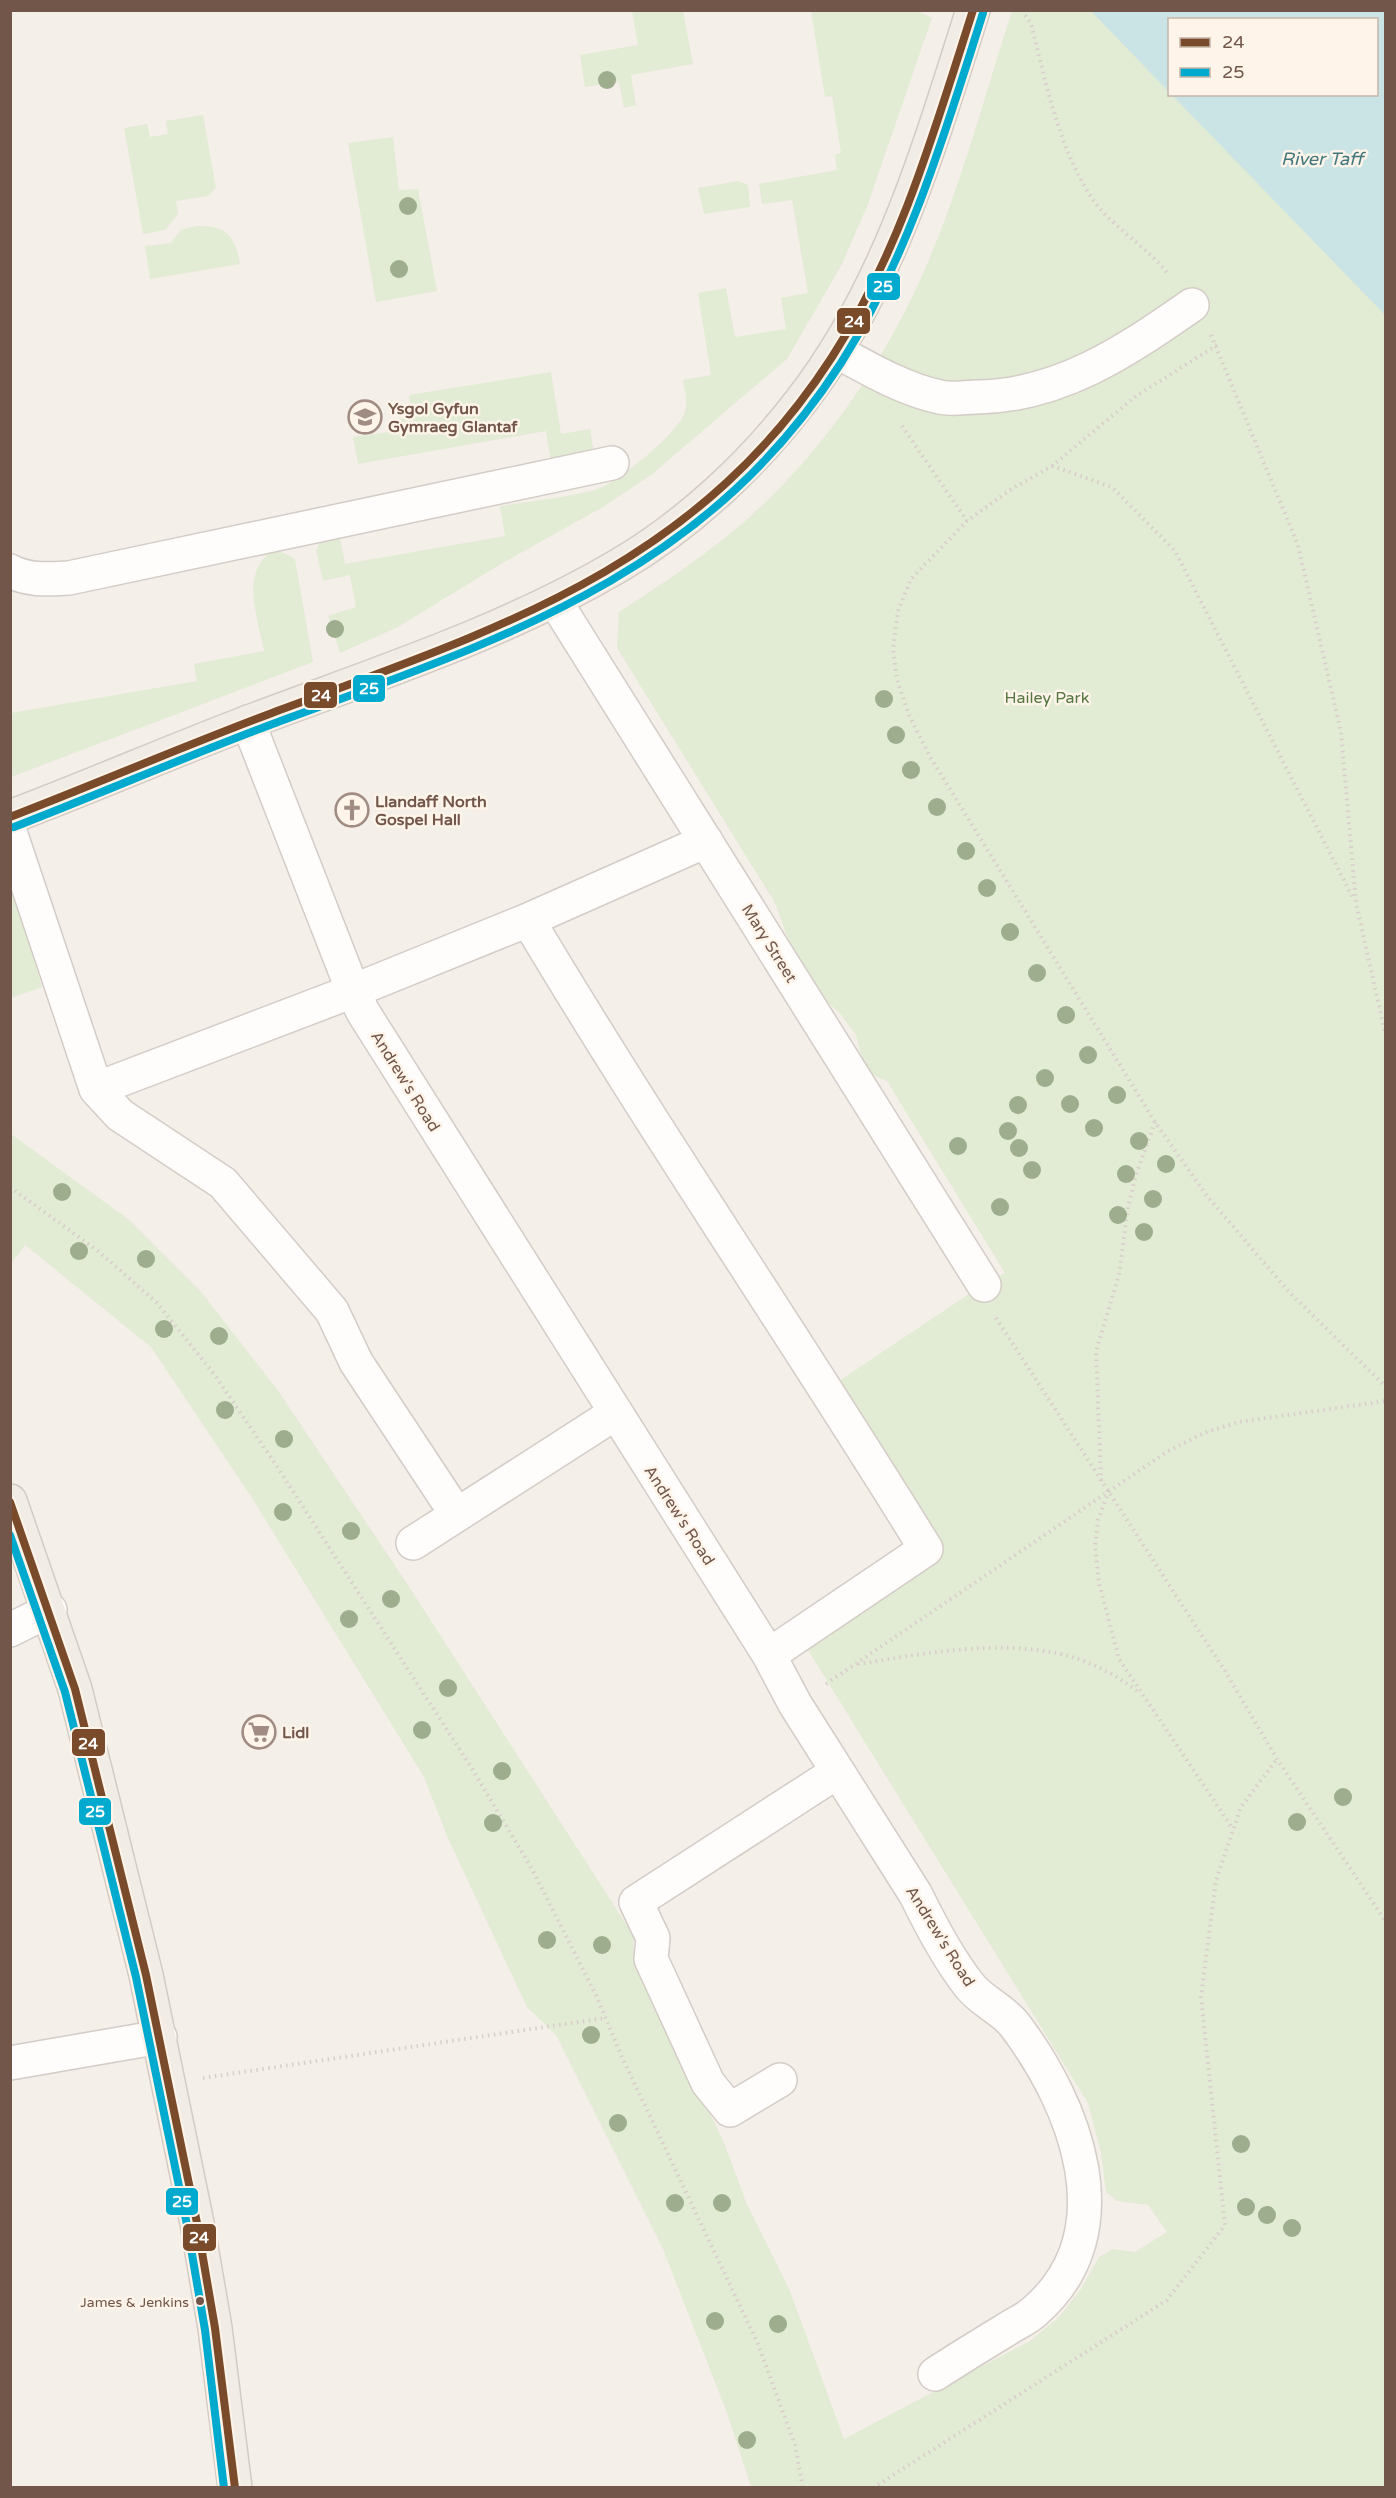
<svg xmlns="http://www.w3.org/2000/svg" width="1396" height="2498" font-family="'Varela Round',sans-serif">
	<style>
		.green { fill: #e2ebd4 }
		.water { fill: #cae4e5 }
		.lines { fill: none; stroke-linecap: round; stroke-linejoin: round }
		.minor-casing { stroke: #d4ccc6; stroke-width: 36 }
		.major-casing { stroke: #d4cbc5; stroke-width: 36 }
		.path { stroke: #d7ceca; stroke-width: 4; stroke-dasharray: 1.5 4.5; stroke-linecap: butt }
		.minor { stroke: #fefdfc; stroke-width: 33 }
		.major { stroke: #f1ece5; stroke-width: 33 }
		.bus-1-casing { stroke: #fef4e9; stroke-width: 12 }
		.bus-2-casing { stroke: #fef4e9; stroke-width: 12 }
		.bus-1 { stroke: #7a4b2a; stroke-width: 8 }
		.bus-2 { stroke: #00a9ce; stroke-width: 8 }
		.tree { fill: #9dad8d }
		.bus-dot { fill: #72564a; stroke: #fef4e9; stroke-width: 2 }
		.labels { text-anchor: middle; stroke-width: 5; stroke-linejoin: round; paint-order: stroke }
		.bus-label { font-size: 14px; fill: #72564a; stroke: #fef4e9; text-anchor: end }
		.poi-label { font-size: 16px; font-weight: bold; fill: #72564a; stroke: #fef4e9; text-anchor: start }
		.park-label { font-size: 16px; fill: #557742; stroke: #fef4e9 }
		.street-label { font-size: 16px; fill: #72564a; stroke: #fef4e9 }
		.water-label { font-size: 18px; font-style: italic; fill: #42777e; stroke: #fef4e9 }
		.line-badge { stroke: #fef4e9; stroke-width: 2 }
		.badge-label { font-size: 16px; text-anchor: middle; font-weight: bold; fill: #fff }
	</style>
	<rect width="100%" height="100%" fill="#f5efe9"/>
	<path class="green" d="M632 11H683L693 64 631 75 636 105 624 108 619 82 585 87 580 55 638 45Z
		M811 11H918L932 18 868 204 842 264 787 359 651 475 603 507 501 564 396 628 340 653 328 616 356 607 350 575 323 581 316 551 321 539 339 533 345 564 505 536 500 506C531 501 565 498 595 490 617 484 678 433 685 412 688 402 685 391 683 380L711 375 698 293 726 288 735 337 786 329 781 298 808 293 792 200 762 204 759 184 837 170 835 155 841 153 832 96 825 97Z
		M1012 11H1093L1169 86 1170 94 1178 95 1385 300V2487H751L727 2413 663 2249 556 2035 527 2007 447 1836 424 1777 252 1498 151 1347 25 1245 11 1264V1134L128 1219 202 1293 279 1392 404 1579 633 1935 634 1960 723 2140 746 2202 790 2291 844 2439 1030 2341 1058 2318 1081 2289 1099 2257 1113 2249 1135 2252 1167 2232 1148 2205 1117 2201 1106 2192 1101 2153 1088 2103 803 1642 943 1553 836 1383 975 1290 1005 1273 887 1081 875 1076 863 1063 856 1035 839 1012 818 995 799 968 774 901 617 648 619 612C659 586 700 559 737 528 830 449 900 340 942 227 969 156 989 82 1012 11Z
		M203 115 216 188 208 196 176 201 178 214 165 230 143 234 124 128 147 124 150 137 168 134 166 121Z
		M393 137 399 190 418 189 437 291 376 302 348 143Z
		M738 181 748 185 750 207 704 214 698 188Z
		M196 226C226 225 235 235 240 264L150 279 145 246 171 243 181 230Z
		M551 372 561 434 590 429 593 448 591 453 551 461 546 431 358 464 353 437 402 430 400 419 412 416 409 395Z
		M276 549 295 559 313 662 11 777V713L197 681 194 664 264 651C258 618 238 569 276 549Z
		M10 882 42 987 11 998H10Z"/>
	<path class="water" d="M1091 11H1385V315L1172 95 1376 94V20H1170L1169 92Z"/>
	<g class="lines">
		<defs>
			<path id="minor" d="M836 351C867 368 905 390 940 397 951 400 965 397 977 397 1060 396 1126 351 1192 305
				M10 571C29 581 49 579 69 578L612 463
				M555 601 984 1285
				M248 722 353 991 363 1012 769 1655 795 1704 916 1895C931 1926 948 1958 969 1985 981 2001 1002 2009 1014 2024 1075 2104 1126 2232 1035 2311 1027 2319 1014 2324 1004 2331 981 2345 958 2359 935 2374
				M10 832 96 1089 353 991 528 920C655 1133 796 1338 926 1549L769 1655
				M528 920 706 841
				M96 1089 120 1115 223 1183 332 1311 356 1362 457 1515
				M413 1543 614 1414
				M10 1630 50 1610
				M10 2063 160 2037
				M780 2080 730 2110 708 2083 651 1959 653 1938 636 1902 837 1772"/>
			<path id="major" d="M10 817C92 786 172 751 254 720 376 674 504 633 618 566 688 525 752 465 801 401 889 288 930 145 973 10
				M10 1501 75 1689 146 1975 197 2223 215 2328 235 2488"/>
		</defs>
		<use href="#minor" class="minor-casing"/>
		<use href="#major" class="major-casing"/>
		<path class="path" d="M1022 10 1031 24C1046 83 1058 145 1091 197 1112 228 1147 246 1169 275
			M1211 335 1298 545 1341 732 1356 903 1386 1037
			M1217 345 1136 396 1052 466 1010 490 967 521 911 579 898 611 893 649 897 680 909 715 929 755 1155 1122 1207 1196 1290 1293 1386 1387
			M902 426 967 521
			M1052 466 1112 487 1175 551 1354 900
			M10 1187 98 1251 157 1303 214 1374 274 1462 471 1767 532 1869 596 1995 621 2055 758 2344 795 2445 803 2488
			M996 1318 1225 1671 1277 1759 1386 1922
			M1101 1481 1096 1351 1119 1275 1128 1207 1136 1175 1155 1122
			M1109 1491 1098 1520 1095 1546 1099 1583 1119 1659 1233 1829
			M858 1664C937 1652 1031 1631 1106 1671 1117 1676 1127 1684 1137 1691
			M826 1684 1168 1451 1204 1433 1238 1422 1386 1401
			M203 2078 605 2018
			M873 2488 1167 2300 1225 2225 1201 1997 1216 1880 1241 1807 1277 1759"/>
		<use href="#minor" class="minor"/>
		<use href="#major" class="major"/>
		<defs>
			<path id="bus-1" d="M10 817C98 783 184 746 272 713 495 630 695 569 832 357 900 252 935 129 973 10
				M10 1502 75 1689 146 1975 197 2223 215 2328 235 2488"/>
			<path id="bus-2" d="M14 827C102 793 189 755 278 722 502 639 704 576 841 363 909 256 945 133 983 13
				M10 1535 65 1692 136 1977 187 2225 205 2330 224 2488"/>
		</defs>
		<use href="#bus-1" class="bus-1-casing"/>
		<use href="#bus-2" class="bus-2-casing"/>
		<use href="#bus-1" class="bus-1"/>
		<use href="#bus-2" class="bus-2"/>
	</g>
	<g class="tree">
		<circle cx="607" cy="80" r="9"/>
		<circle cx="408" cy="206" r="9"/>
		<circle cx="399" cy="269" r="9"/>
		<circle cx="335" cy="629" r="9"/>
		<circle cx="884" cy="699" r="9"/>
		<circle cx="896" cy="735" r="9"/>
		<circle cx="911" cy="770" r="9"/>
		<circle cx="937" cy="807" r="9"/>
		<circle cx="966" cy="851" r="9"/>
		<circle cx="987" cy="888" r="9"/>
		<circle cx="1010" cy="932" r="9"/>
		<circle cx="1037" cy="973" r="9"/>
		<circle cx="1066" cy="1015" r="9"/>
		<circle cx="1088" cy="1055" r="9"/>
		<circle cx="1045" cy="1078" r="9"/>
		<circle cx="1117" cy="1095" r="9"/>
		<circle cx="1070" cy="1104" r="9"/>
		<circle cx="1018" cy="1105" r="9"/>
		<circle cx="1094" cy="1128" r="9"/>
		<circle cx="1008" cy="1131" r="9"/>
		<circle cx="1139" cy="1141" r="9"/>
		<circle cx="958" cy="1146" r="9"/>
		<circle cx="1019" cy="1148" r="9"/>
		<circle cx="1166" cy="1164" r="9"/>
		<circle cx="1032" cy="1170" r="9"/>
		<circle cx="1126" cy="1174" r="9"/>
		<circle cx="62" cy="1192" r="9"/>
		<circle cx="1153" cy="1199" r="9"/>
		<circle cx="1000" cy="1207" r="9"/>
		<circle cx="1118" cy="1215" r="9"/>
		<circle cx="1144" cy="1232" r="9"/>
		<circle cx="79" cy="1251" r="9"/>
		<circle cx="146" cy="1259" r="9"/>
		<circle cx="164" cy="1329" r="9"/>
		<circle cx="219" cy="1336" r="9"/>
		<circle cx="225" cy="1410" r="9"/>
		<circle cx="284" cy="1439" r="9"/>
		<circle cx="283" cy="1512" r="9"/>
		<circle cx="351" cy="1531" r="9"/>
		<circle cx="391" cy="1599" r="9"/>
		<circle cx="349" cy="1619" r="9"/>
		<circle cx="448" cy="1688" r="9"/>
		<circle cx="422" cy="1730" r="9"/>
		<circle cx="502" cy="1771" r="9"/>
		<circle cx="1343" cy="1797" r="9"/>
		<circle cx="1297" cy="1822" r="9"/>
		<circle cx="493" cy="1823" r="9"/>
		<circle cx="547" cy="1940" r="9"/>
		<circle cx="602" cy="1945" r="9"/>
		<circle cx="591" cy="2035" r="9"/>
		<circle cx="618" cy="2123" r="9"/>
		<circle cx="1241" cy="2144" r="9"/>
		<circle cx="675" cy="2203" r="9"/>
		<circle cx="722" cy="2203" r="9"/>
		<circle cx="1246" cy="2207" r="9"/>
		<circle cx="1267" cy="2215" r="9"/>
		<circle cx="1292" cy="2228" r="9"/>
		<circle cx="715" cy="2321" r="9"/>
		<circle cx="778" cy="2324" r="9"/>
		<circle cx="747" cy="2440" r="9"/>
	</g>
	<defs>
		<symbol id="school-ring" viewBox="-11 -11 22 22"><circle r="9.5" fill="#fef4e9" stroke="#a08c82" stroke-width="1.5"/><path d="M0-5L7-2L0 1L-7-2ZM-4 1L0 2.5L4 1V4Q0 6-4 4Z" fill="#a08c82"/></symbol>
		<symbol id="church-ring" viewBox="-11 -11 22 22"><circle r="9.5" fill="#fef4e9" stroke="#a08c82" stroke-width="1.5"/><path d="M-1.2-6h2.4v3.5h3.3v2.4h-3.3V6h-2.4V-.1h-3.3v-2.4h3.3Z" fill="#a08c82"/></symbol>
		<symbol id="supermarket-ring" viewBox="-11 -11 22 22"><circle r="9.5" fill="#fef4e9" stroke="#a08c82" stroke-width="1.5"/><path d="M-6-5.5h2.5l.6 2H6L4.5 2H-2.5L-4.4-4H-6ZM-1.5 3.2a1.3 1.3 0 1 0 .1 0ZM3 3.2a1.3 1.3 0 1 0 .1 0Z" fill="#a08c82"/></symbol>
	</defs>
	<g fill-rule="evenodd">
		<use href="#school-ring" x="346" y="398" width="38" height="38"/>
		<use href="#church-ring" x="333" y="791" width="38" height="38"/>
		<use href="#supermarket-ring" x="240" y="1713" width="38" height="38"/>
	</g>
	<circle class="bus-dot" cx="200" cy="2301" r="5"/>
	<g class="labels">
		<g class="bus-label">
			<text x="189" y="2307">James &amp; Jenkins</text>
		</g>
		<g class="poi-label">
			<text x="388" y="414">Ysgol Gyfun<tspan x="388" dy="18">Gymraeg Glantaf</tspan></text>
			<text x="375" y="807">Llandaff North<tspan x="375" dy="18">Gospel Hall</tspan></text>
			<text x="282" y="1738">Lidl</text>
		</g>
		<g class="park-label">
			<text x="1047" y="703">Hailey Park</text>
		</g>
		<g class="street-label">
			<text transform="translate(770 943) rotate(58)" y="6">Mary Street</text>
			<text transform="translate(406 1081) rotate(58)" y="6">Andrew's Road</text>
			<text transform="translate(680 1515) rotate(57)" y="6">Andrew's Road</text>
			<text transform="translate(941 1936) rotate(58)" y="6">Andrew's Road</text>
		</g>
		<g class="water-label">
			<text x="1322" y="165">River Taff</text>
		</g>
	</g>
	<g class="line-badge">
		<rect x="866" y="272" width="35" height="29" rx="6" fill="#00a9ce"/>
		<rect x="836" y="307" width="35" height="28" rx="6" fill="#7a4b2a"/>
		<rect x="352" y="674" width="34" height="29" rx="6" fill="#00a9ce"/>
		<rect x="303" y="681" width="35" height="28" rx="6" fill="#7a4b2a"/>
		<rect x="71" y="1728" width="35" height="29" rx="6" fill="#7a4b2a"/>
		<rect x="78" y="1797" width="34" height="29" rx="6" fill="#00a9ce"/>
		<rect x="165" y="2187" width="34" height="29" rx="6" fill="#00a9ce"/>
		<rect x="182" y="2223" width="35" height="29" rx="6" fill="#7a4b2a"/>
	</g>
	<g class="badge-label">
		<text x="883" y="292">25</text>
		<text x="854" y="327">24</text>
		<text x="369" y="694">25</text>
		<text x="321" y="701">24</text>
		<text x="88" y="1749">24</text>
		<text x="95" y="1817">25</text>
		<text x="182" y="2207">25</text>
		<text x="199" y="2243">24</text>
	</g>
	<rect width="1396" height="2498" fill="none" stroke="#72564a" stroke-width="24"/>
	<rect x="1168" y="18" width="210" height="78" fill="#fef4e9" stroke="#c6b5a9" stroke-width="1.5"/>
	<rect x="1180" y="38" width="30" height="9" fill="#7a4b2a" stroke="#c6b5a9" stroke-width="1.5"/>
	<text x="1222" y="48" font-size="18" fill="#72564a">24</text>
	<rect x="1180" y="68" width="30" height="9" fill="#00a9ce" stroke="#c6b5a9" stroke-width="1.5"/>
	<text x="1222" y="78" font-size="18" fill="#72564a">25</text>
</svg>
